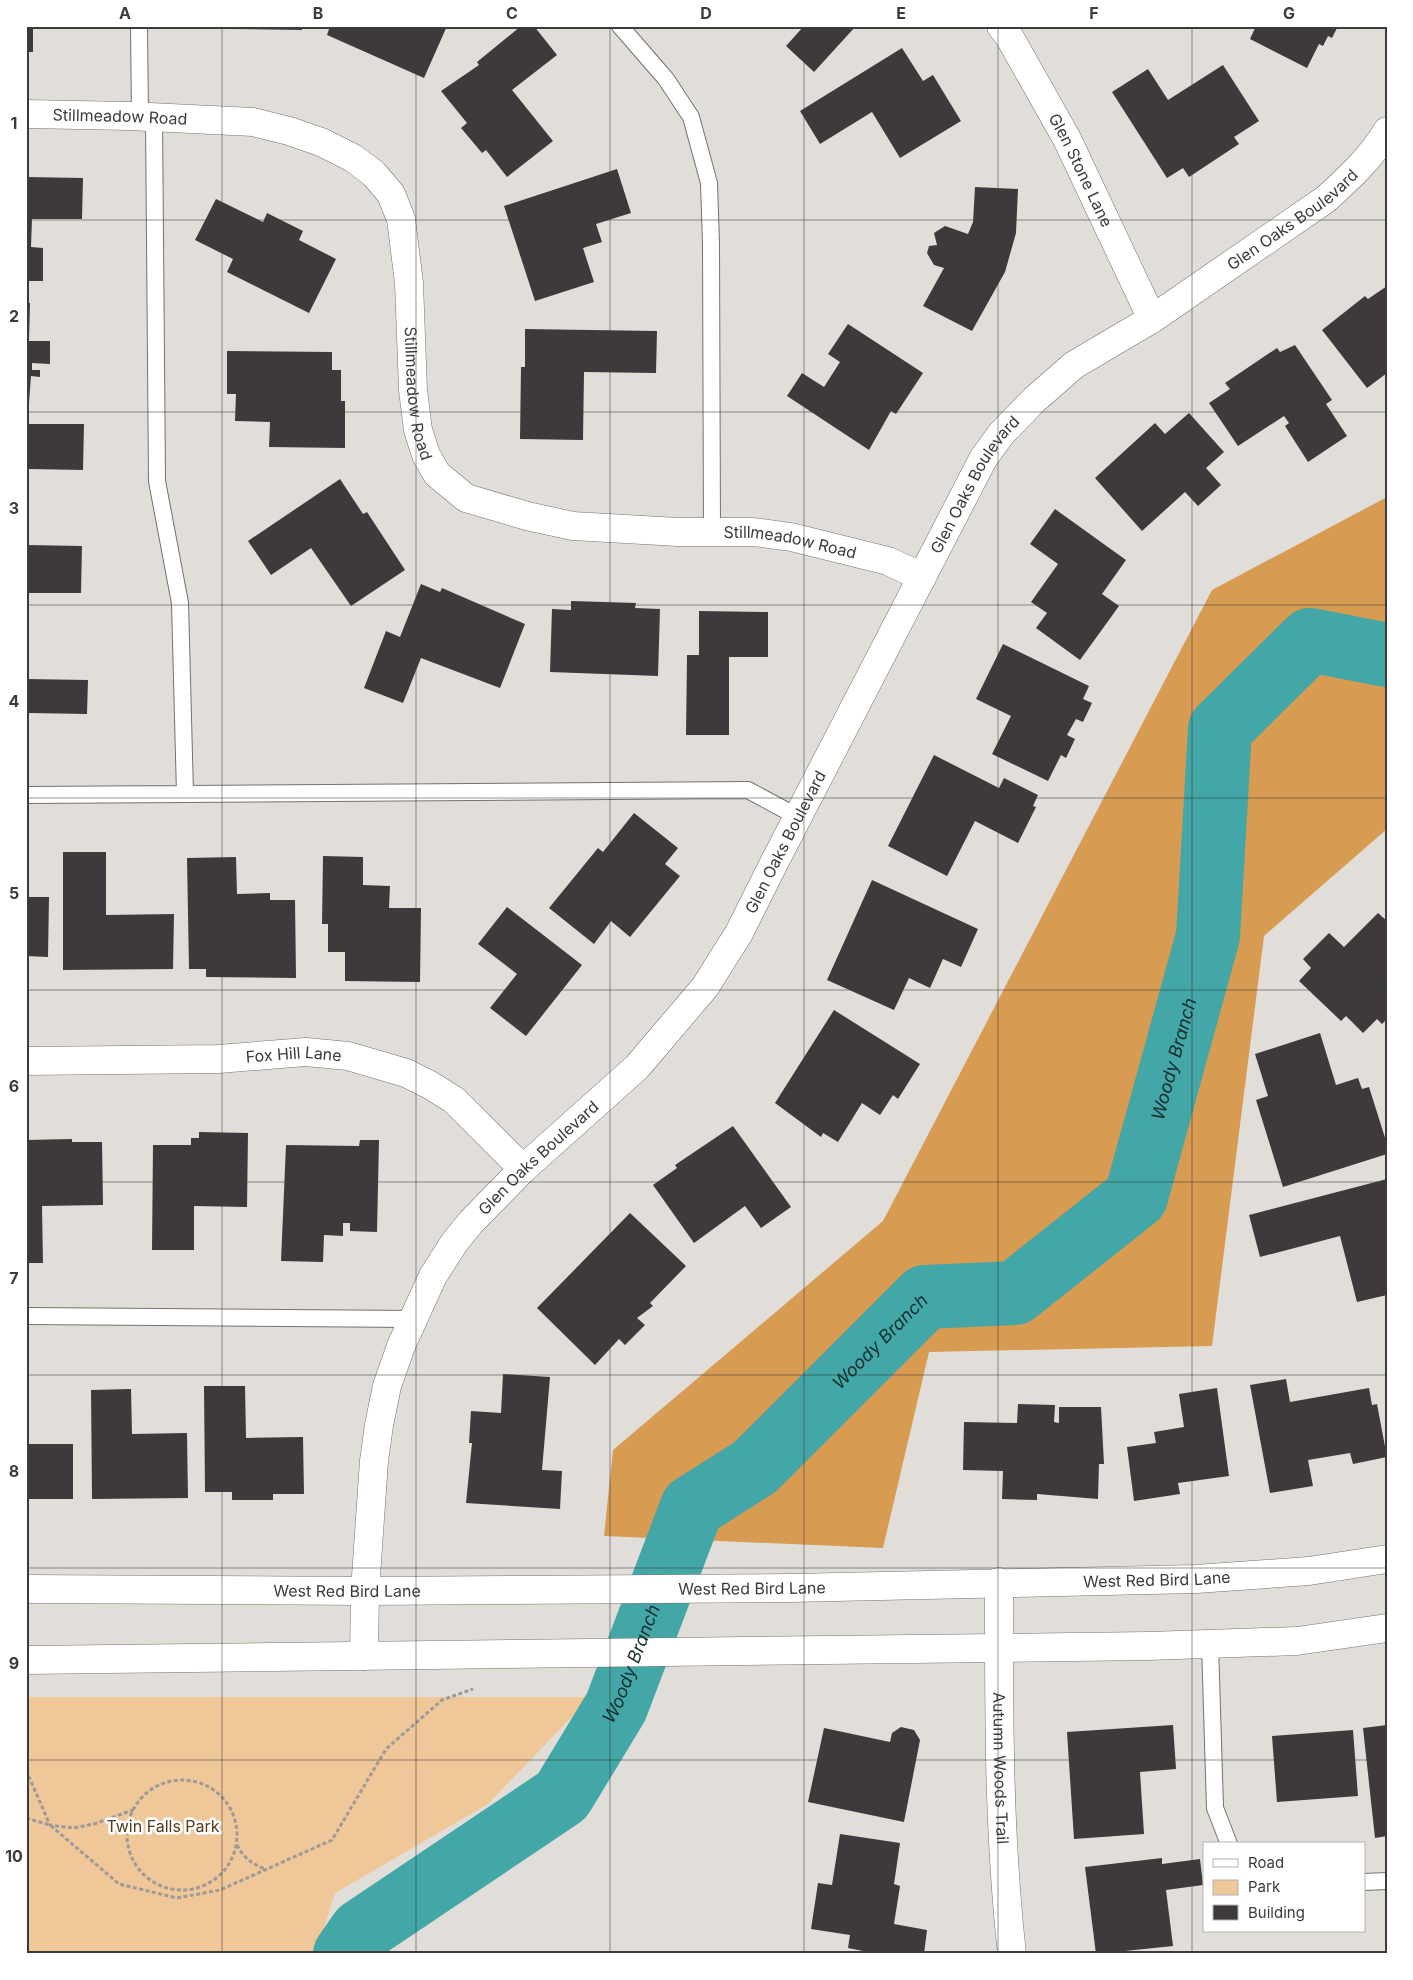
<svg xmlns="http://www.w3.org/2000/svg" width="1413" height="1980" font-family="Inter,sans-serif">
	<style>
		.green { fill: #efc799 }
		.forest { fill: #d79b52 }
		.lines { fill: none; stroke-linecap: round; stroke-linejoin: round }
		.river { stroke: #43a6a7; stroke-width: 64 }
		.building { fill: #3e3a3c }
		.service-casing { stroke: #75726e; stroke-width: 18 }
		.minor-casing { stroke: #75726e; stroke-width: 29 }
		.tertiary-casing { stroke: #75726e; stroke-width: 29 }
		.secondary-casing { stroke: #75726e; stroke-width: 29 }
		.path { stroke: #9c9a97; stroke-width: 3; stroke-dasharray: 4 2.5; stroke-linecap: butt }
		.service { stroke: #fff; stroke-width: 16 }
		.minor { stroke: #fff; stroke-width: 28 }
		.tertiary { stroke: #fff; stroke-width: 28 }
		.secondary { stroke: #fff; stroke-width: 28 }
		.grid { fill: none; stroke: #3c3b39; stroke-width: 1; stroke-opacity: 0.55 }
		.labels { text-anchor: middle; stroke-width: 5; stroke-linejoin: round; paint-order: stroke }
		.street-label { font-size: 16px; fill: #3c3b39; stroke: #fff }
		.park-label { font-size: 16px; fill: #533a1b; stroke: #fff }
		.water-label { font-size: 18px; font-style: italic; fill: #172e2e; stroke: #fff }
		.neatline { fill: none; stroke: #3c3b39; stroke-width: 2 }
		.grid-label { font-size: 16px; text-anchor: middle; font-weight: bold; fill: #3c3b39 }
	</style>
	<rect width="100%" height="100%" fill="#e1deda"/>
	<path class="green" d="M26 1697H591L488 1804 335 1893 316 1954H26Z"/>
	<path class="forest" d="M1387 497V829L1264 936 1212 1346 929 1352 883 1548 604 1536 613 1450 883 1221 1212 590Z"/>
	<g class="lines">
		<path class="river" id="s1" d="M345 1954 361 1931 562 1796 616 1707 692 1507 755 1467 925 1297 1015 1293 1136 1197 1208 936 1220 729 1310 640 1387 655"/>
	</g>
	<path class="building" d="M26 26H33V52H26Z
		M230 26H302V30L230 29Z
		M330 26H447L424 78 327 35Z
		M521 26H534L557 55 512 90 553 141 507 177 486 150 482 153 461 128 467 123 441 91 479 65 477 62Z
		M802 26H856L814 72 786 46 803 27Z
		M1256 26H1338L1332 38 1328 36 1323 46 1319 44 1307 68 1250 39Z
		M902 48 923 81 933 75 961 121 900 158 872 112 820 144 800 111Z
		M1223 65 1259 121 1234 137 1239 144 1189 177 1183 168 1167 178 1112 92 1148 69 1168 100Z
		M617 169 631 213 596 224 602 242 583 248 594 282 535 301 504 206Z
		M26 177 83 178 82 219H32L31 247 43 248V281H26Z
		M975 187 1018 189 1016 233 1005 272 972 331 923 306 944 268 934 265 927 253 929 246 937 245 934 233 945 226 968 234 973 222Z
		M216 199 263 222 267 213 303 231 299 240 336 259 309 313 227 272 233 259 195 240Z
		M1387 286V373L1367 388 1322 330 1365 296 1368 299Z
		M26 303H30L29 341H50V364L32 363V370H40V377L31 376 29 403H26Z
		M848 324 923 373 896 414 891 411 869 450 787 396 802 373 824 387 840 362 828 354Z
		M525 329 657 331 656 373 584 372 583 440 520 439 521 367H525Z
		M1295 345 1332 400 1326 404 1347 436 1308 462 1285 426 1289 423 1284 416 1238 446 1209 403 1230 389 1225 383 1277 348 1280 352Z
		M227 351 332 352V370H341V401H345V448L269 447 270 422 235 421 236 394H227Z
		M1189 413 1224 452 1206 468 1221 485 1198 506 1185 492 1142 531 1095 478 1155 423 1165 434Z
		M26 424H84L83 470 28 469V490H26Z
		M340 479 363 514 367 512 405 570 351 606 311 548 271 575 248 541Z
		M1055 509 1126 560 1102 594 1119 606 1080 660 1036 628 1047 613 1031 602 1058 564 1030 544Z
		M26 545 82 546 81 593H29L28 643H26Z
		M421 584 440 592 442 588 525 624 500 688 421 658 403 703 364 688 386 631 400 637Z
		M571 601 636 603 635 608 660 609 658 676 550 672 552 609 571 610Z
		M699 611 768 612V657H729V735H686L687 655H699Z
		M1003 644 1089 686 1083 699 1092 703 1083 722 1076 719 1067 735 1075 739 1066 758 1061 755 1048 781 992 754 1011 716 976 699Z
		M26 679 88 680 87 714 28 713V733H26Z
		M934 755 999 788 1004 778 1038 795 1033 806 1036 807 1018 843 975 821 947 876 888 846Z
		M634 813 678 848 665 864 680 876 630 937 611 921 594 944 549 908 598 848 603 852Z
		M63 852H106V915L174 914 173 969 63 970Z
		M323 856 363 857V885L390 886 389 908H421L420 982 345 981V952H328V924H322Z
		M236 857 237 894 270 893V900H295L296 978 206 977V969H189L187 858Z
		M872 880 978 929 961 967 943 959 930 988 909 978 894 1010 827 980Z
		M26 897H49L48 957 26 956Z
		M507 907 582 965 526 1036 490 1008 517 974 478 944Z
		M1378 913 1387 921V1019L1382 1024 1377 1019 1363 1033 1346 1016 1341 1021 1299 981 1311 968 1303 959 1329 933 1344 947Z
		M834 1010 920 1064 898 1099 893 1095 880 1115 862 1103 838 1142 823 1133 821 1137 775 1103Z
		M1320 1033 1336 1085 1358 1078 1362 1089 1369 1087 1387 1144V1154L1283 1187 1256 1100 1268 1096 1255 1054Z
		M733 1126 791 1207 761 1228 745 1206 694 1243 653 1185 677 1168 675 1165Z
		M199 1132 248 1133 247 1207 194 1206V1250H152L153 1145H191V1138H199Z
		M72 1139V1142H102L103 1205 42 1206 43 1263H26V1140Z
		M360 1140H379L377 1232 350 1231V1223H343V1236L324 1235 323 1262 281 1261 286 1145 359 1146Z
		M1387 1179V1295L1357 1302 1340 1236 1260 1257 1249 1215Z
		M630 1213 686 1266 650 1303 653 1306 637 1318 645 1325 625 1345 619 1339 595 1365 537 1308Z
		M503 1374 550 1377 542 1470 562 1471 560 1509 466 1503 472 1443H469L471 1411 501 1413Z
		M1286 1379 1290 1402 1369 1388 1372 1405 1377 1404 1387 1457 1353 1464 1350 1453 1308 1460 1313 1486 1270 1493 1250 1385Z
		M204 1386H245L246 1438 303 1437 304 1494H273V1500H232V1492H205Z
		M1217 1388 1229 1476 1178 1483 1180 1494 1134 1501 1127 1447 1156 1443 1154 1432 1184 1427 1179 1394Z
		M131 1389 132 1434 187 1433 188 1498 92 1499 91 1390Z
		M1018 1404 1055 1405 1054 1422 1059 1423V1407H1101L1104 1464H1099L1098 1499 1037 1494V1500L1002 1499 1003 1471 963 1470 964 1422 1017 1423Z
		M26 1444H73V1499H26Z
		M1173 1725 1176 1769 1140 1772 1144 1834 1074 1839 1067 1732Z
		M1387 1725V1836L1375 1838 1363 1728Z
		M901 1727 914 1730 920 1740 904 1822 808 1802 824 1728 890 1742 892 1733Z
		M1353 1730 1358 1796 1277 1802 1272 1736Z
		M840 1834 900 1843 894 1884 900 1886 894 1924 927 1930 924 1954H878L848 1948 850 1935 811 1929 818 1883 832 1885Z
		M1162 1858V1864L1200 1859 1203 1885 1166 1890 1173 1946 1096 1954 1085 1867Z"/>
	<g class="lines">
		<defs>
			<path id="service" d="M139 26 140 117
				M620 26 666 79 691 117 709 183 711 243 712 532
				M154 117 157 481 180 603 185 794 748 790 798 817
				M26 795 185 794
				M26 1316 413 1319
				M1210 1644 1215 1808 1229 1844
				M1364 1882 1387 1881"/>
			<g id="minor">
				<path id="s2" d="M1001 26 1010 38 1067 139 1152 319"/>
				<path id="s3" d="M26 114 129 116 253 122 289 131 321 142 353 158 374 174 391 194 401 219 409 283 413 390 418 430 426 455 437 474 466 498 527 516 573 526 678 532H754L791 537 888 561 922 577"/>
				<path id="s4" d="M26 1061 218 1059 306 1052 348 1056 406 1073 430 1085 454 1100 523 1169"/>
			</g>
			<g id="tertiary">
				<path id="s5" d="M999 1582C999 1706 998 1830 1012 1954"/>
				<path id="s6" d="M364 1656 365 1591 374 1461 379 1425 387 1386 401 1346 433 1276 454 1243 471 1222 523 1169 637 1067 705 987 739 933 775 861 983 459 1001 434 1034 400 1074 365 1152 319 1326 199C1348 179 1372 157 1387 131"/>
			</g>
			<g id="secondary">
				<path id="s7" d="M26 1589 365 1591 791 1588 1196 1579 1309 1571 1387 1559"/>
				<path d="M26 1660 1149 1646 1297 1641 1387 1628"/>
			</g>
		</defs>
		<use href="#service" class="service-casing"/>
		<use href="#minor" class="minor-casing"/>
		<use href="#tertiary" class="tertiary-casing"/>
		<use href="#secondary" class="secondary-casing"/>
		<path class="path" d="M26 1770 50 1825 73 1828 94 1824 133 1810
			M127 1835a55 55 0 1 1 110 0a55 55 0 1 1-110 0Z
			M26 1818 50 1825 119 1884 177 1898 220 1890 332 1840 386 1749 442 1700 473 1689
			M237 1845C244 1859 253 1864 267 1870"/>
		<use href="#service" class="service"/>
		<use href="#minor" class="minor"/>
		<use href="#tertiary" class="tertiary"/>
		<use href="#secondary" class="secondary"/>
	</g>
	<path class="grid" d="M222 26V1954M416 26V1954M610 26V1954M804 26V1954M998 26V1954M1192 26V1954M26 220H1387M26 412H1387M26 605H1387M26 798H1387M26 990H1387M26 1182H1387M26 1375H1387M26 1568H1387M26 1760H1387"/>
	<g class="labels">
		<g class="street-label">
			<text dy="6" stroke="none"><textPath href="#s3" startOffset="94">Stillmeadow Road</textPath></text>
			<text dy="6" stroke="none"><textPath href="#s2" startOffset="165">Glen Stone Lane</textPath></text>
			<text dy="6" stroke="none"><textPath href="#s6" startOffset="1780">Glen Oaks Boulevard</textPath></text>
			<text dy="6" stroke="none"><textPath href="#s3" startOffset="589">Stillmeadow Road</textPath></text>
			<text dy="6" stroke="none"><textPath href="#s6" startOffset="1360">Glen Oaks Boulevard</textPath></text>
			<text dy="6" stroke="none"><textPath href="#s3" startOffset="1040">Stillmeadow Road</textPath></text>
			<text dy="6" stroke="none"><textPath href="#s6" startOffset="955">Glen Oaks Boulevard</textPath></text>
			<text dy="6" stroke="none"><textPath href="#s4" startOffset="268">Fox Hill Lane</textPath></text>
			<text dy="6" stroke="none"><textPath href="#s6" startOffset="550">Glen Oaks Boulevard</textPath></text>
			<text dy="6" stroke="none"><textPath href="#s7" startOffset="1131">West Red Bird Lane</textPath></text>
			<text dy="6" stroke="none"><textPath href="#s7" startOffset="726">West Red Bird Lane</textPath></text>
			<text dy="6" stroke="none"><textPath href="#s7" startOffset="321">West Red Bird Lane</textPath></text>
			<text dy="6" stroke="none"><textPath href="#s5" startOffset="186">Autumn Woods Trail</textPath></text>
		</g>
		<g class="park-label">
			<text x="163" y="1832">Twin Falls Park</text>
		</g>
		<g class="water-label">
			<text dy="6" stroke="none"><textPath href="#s1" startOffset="1291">Woody Branch</textPath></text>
			<text dy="6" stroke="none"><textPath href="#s1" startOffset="840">Woody Branch</textPath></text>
			<text dy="6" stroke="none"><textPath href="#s1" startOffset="420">Woody Branch</textPath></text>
		</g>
	</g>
	<rect width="1413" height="1980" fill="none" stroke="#ffffff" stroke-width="55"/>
	<rect x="1203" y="1842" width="162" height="90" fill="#ffffff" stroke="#b1b1b0"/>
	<rect x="1213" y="1859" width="25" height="8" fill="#ffffff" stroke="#b1b1b0"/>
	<text x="1248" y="1868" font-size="15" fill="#3c3b39">Road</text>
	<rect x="1213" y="1880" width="25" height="15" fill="#efc799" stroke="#b1b1b0"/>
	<text x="1248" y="1892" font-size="15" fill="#3c3b39">Park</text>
	<rect x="1213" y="1905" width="25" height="15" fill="#3e3a3c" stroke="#b1b1b0"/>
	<text x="1248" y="1918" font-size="15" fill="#3c3b39">Building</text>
	<rect x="28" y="28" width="1358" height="1924" class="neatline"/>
	<g class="grid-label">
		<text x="125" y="19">A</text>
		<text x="318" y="19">B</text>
		<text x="512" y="19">C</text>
		<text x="706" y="19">D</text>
		<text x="901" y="19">E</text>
		<text x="1094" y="19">F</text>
		<text x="1289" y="19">G</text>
		<text x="14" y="129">1</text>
		<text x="14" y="322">2</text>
		<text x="14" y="514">3</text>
		<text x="14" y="707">4</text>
		<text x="14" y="899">5</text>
		<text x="14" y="1092">6</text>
		<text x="14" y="1284">7</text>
		<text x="14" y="1477">8</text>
		<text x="14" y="1669">9</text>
		<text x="14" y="1862">10</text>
	</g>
</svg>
